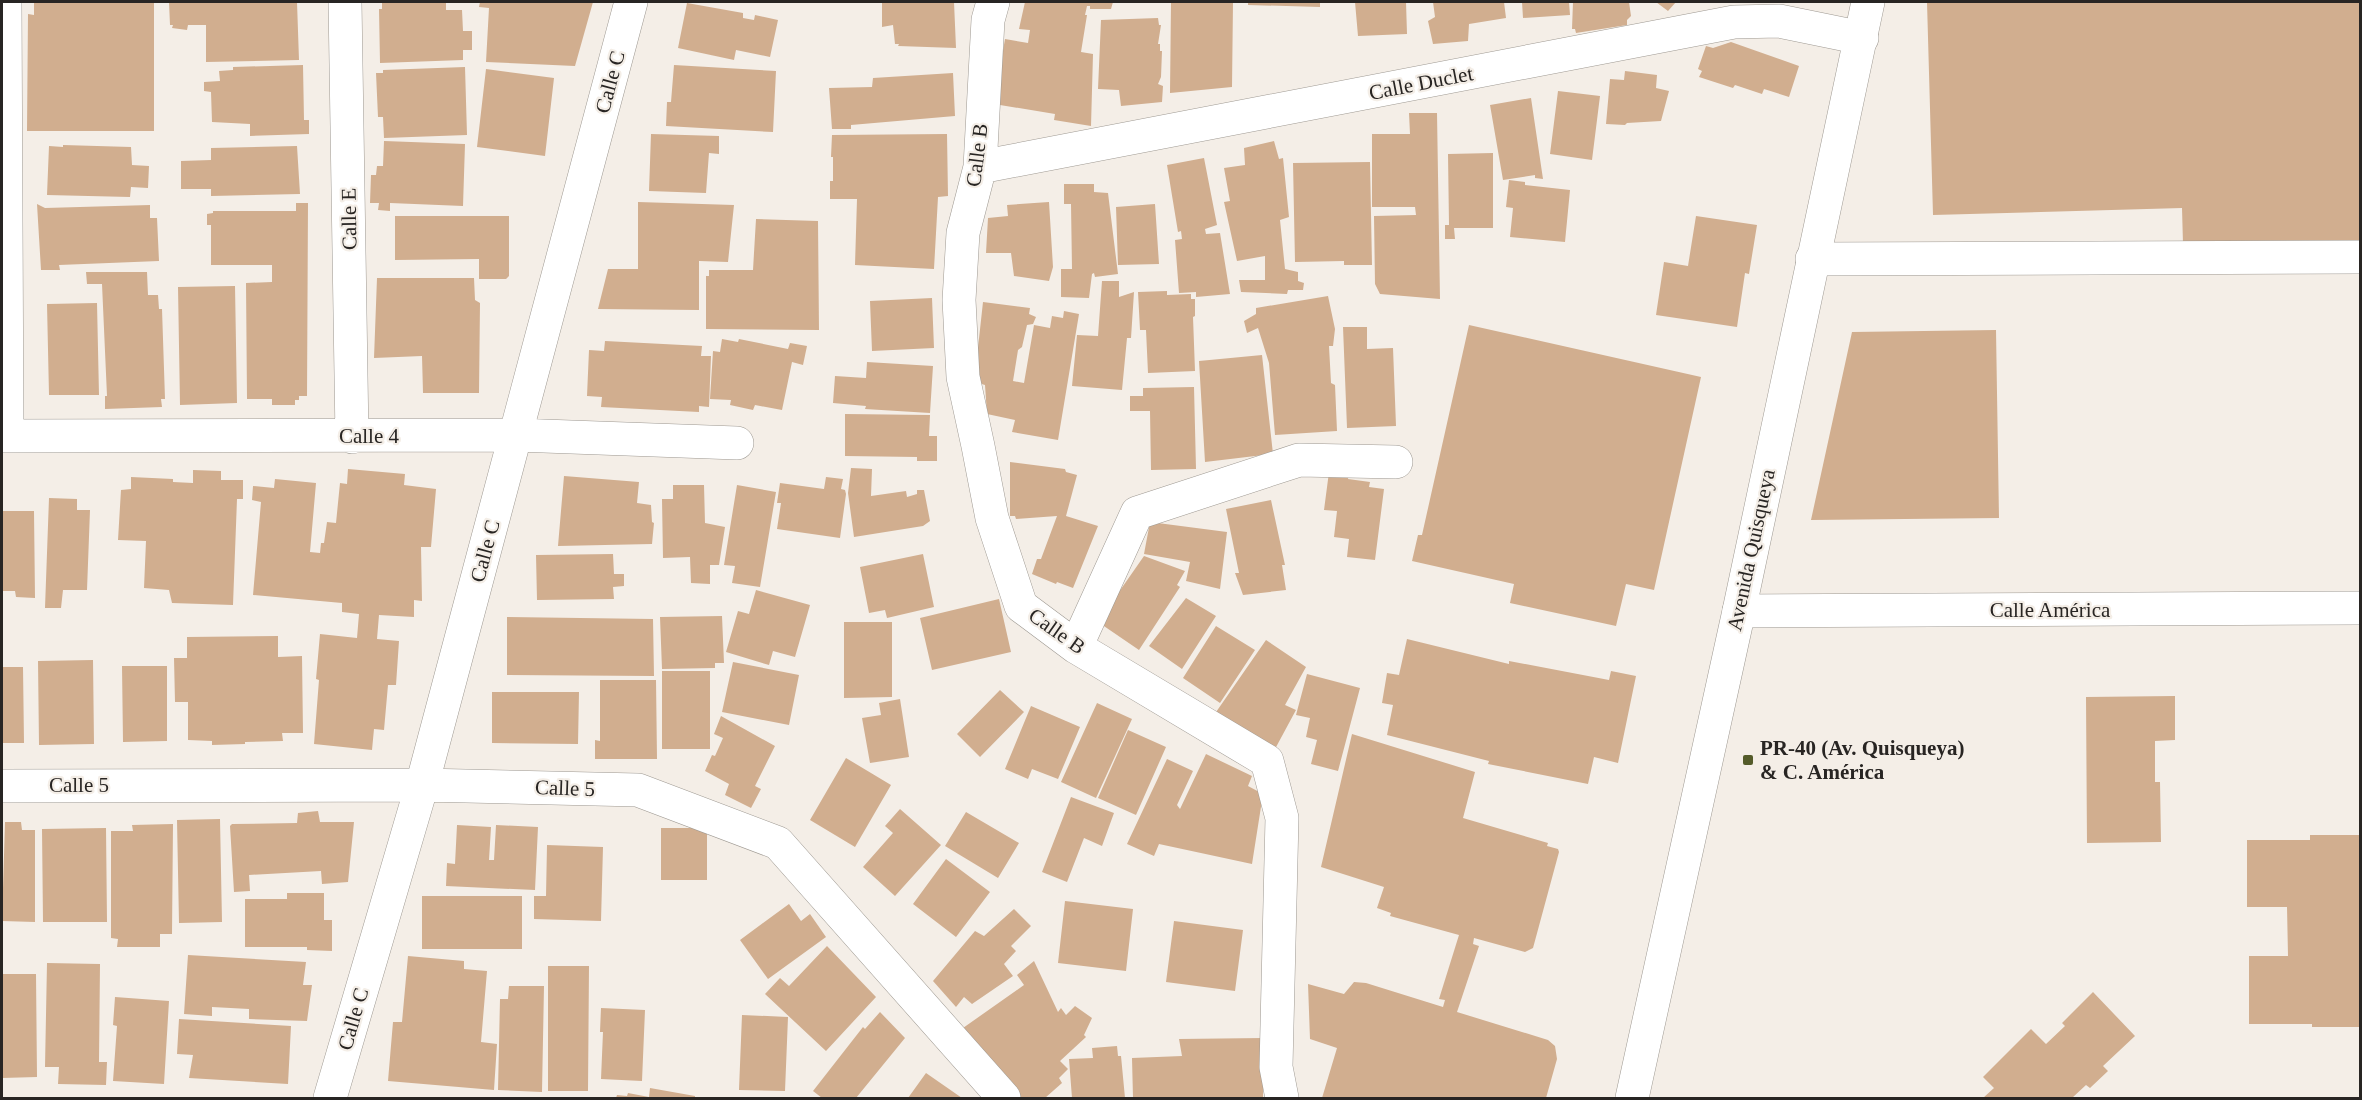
<svg xmlns="http://www.w3.org/2000/svg" width="2362" height="1100" font-family="Georgia,serif">
	<style>
		.building { fill: #d1ae8f }
		.lines { fill: none; stroke-linecap: round; stroke-linejoin: round }
		.street-casing { stroke: #9e9992; stroke-width: 34 }
		.secondary-casing { stroke: #9e9992; stroke-width: 34 }
		.street { stroke: #fff; stroke-width: 33 }
		.secondary { stroke: #fff; stroke-width: 33 }
		.poi-dot { fill: #545b2a; stroke: #f4eee7; stroke-width: 2 }
		.labels { text-anchor: middle; stroke-width: 4.5; stroke-linejoin: round; paint-order: stroke }
		.street-label { font-size: 21px; fill: #282523; stroke: #f4eee7 }
		.poi-label { font-size: 21px; font-weight: bold; fill: #282523; stroke: #f4eee7; text-anchor: start }
	</style>
	<rect width="100%" height="100%" fill="#f4eee7"/>
	<path class="building" d="M34 2H154V131H27L28 14 34 15Z
		M169 2H297L299 60 206 62V25H188L187 30 172 28 173 25H170Z
		M382 2H446V10H462L463 31H472V50H463V60L380 63 379 9H382Z
		M480 2H593L575 66 486 62 489 8 479 7Z
		M882 2H954L956 48 898 46 899 44H895L893 25 882 27Z
		M1025 2H1113L1111 9H1090V6H1087L1085 15H1087L1081 52 1093 54 1091 126 1054 120 1055 114 994 104 1005 39 1028 43 1030 30 1019 29Z
		M1171 2H1233L1232 87 1170 93Z
		M1248 2H1320V7L1248 5Z
		M1355 2H1406L1407 34 1358 36Z
		M1433 2H1504L1506 18 1469 24 1468 41 1433 44 1428 21 1435 17Z
		M1522 2H1569L1570 15 1523 18Z
		M1573 2H1629L1631 16 1627 20V25L1576 33 1575 29H1572Z
		M1656 2H1676L1668 11Z
		M1927 2H2360V242L2183 244 2182 208 1933 215Z
		M687 3 743 13V18L754 20 755 15 778 20 770 57 736 50 734 60 678 48Z
		M1158 18 1159 25H1161L1158 44H1160V51H1162L1161 77 1158 84 1163 86 1162 102 1121 106 1119 90 1098 89 1101 20Z
		M1731 42 1799 66 1789 97 1764 89 1762 94 1735 85 1733 88 1699 77 1702 71 1698 69 1706 46 1713 48Z
		M303 65 304 120H309V134L250 136V124L212 122 211 92 204 91V82L220 81 219 71 233 70V67Z
		M674 65 776 71 773 132 666 126 667 102H671Z
		M465 67 467 135 384 138 383 117H378L376 73H383V70Z
		M486 69 554 78 545 156 477 147Z
		M1625 71 1657 75 1656 88 1669 91 1661 121 1627 123 1625 125 1606 124 1610 79 1624 80Z
		M953 73 955 116 851 125V129H832L829 88 872 87 873 78Z
		M1558 91 1600 96 1592 160 1550 154Z
		M1531 98 1543 179 1535 178V175L1503 180 1490 105Z
		M1409 113H1437L1440 299 1380 294 1375 284 1374 216 1416 215 1415 207H1372V134H1410Z
		M651 134 719 136V154L709 153 706 193 649 191Z
		M947 134 948 196 938 197 934 269 855 265 857 199H830V181H833V157H831L832 135Z
		M384 141 465 144 463 206 390 203V211L378 210 379 203H370L371 175H376L377 166H383Z
		M1274 141 1279 159 1283 158 1289 217 1280 220 1285 269 1298 272V281L1304 283 1303 290H1288L1287 294 1241 292 1239 280H1265V256L1237 261 1224 202 1230 201 1224 168 1245 165 1244 148Z
		M63 145 131 147 132 165 149 166 148 188 131 187 130 197 47 195 49 146 63 147Z
		M297 146 300 194 211 196V189H181V161L211 160V148Z
		M1493 153V228H1454L1455 239H1445V225H1449L1448 154Z
		M1204 158 1217 225 1205 229 1206 234 1220 233 1230 294 1196 297V292L1179 293 1175 240 1182 239 1181 231 1178 232 1167 165Z
		M1370 162 1372 265H1344V261L1295 262 1293 163Z
		M1509 180 1525 182V185L1570 190 1565 242 1510 237 1513 208 1506 207Z
		M1064 184H1094V192L1108 193 1118 274 1095 277 1094 273 1092 274 1089 298 1061 297V269H1072L1071 204H1064Z
		M638 202 734 205 728 262 699 261V310L598 309 608 269H638Z
		M1049 202 1053 267 1049 281 1014 276 1011 253H986L988 218 1008 216 1007 205Z
		M296 203H308L307 396H299V400H295V405H272V399H247L246 283 272 282V265H211V225H207V214L213 213V211H296Z
		M37 204 45 208 150 205V218H157L159 261 59 265 60 270H41Z
		M1155 204 1159 264 1118 265 1116 207Z
		M395 216H509V276L506 279H479V259L395 260Z
		M1696 216 1757 225 1749 274 1745 273 1737 327 1656 315 1664 262 1688 266Z
		M756 219 818 221 819 330 706 329V276H709V270H753Z
		M86 272H147L148 295H158L159 309H162L165 399H161L162 407 105 409V396H107L102 284H87Z
		M377 278H474L475 300 480 303 479 393H423L422 356 374 358Z
		M1102 281H1119V297L1134 292 1131 338H1127L1122 390 1072 386 1077 335 1098 336Z
		M235 286 237 403 180 405 178 287Z
		M1167 291V295L1191 294V299H1195V316L1193 317 1195 371 1148 373 1146 330H1140L1138 292Z
		M1328 296 1335 329 1333 346H1329L1331 383 1335 385 1337 431 1275 435 1269 363 1258 328 1247 333 1244 321 1256 314V308Z
		M932 298 934 348 872 351 870 301Z
		M983 302 1030 308 1029 314 1036 317 1033 324 1027 325 1022 347 1018 350 1013 381 1024 383 1034 325 1050 328 1052 316 1063 318 1064 311 1079 314 1058 440 1012 432 1015 420 987 414 985 385 978 383 976 366Z
		M97 303 99 395H49L47 304Z
		M1469 325 1701 377 1654 590 1626 584 1616 626 1510 603 1514 584 1412 561 1418 535H1422Z
		M1343 327H1367V349L1393 348 1396 426 1347 428Z
		M1996 330 1999 518 1811 520 1852 332Z
		M722 339 738 342 739 339 788 349 790 343 807 346 803 365 792 362 782 410 755 405 753 410 730 405 731 400 710 399 713 351 720 352Z
		M605 341 702 346 701 356H711L709 407 699 406V412L601 407 602 397 587 396 589 350 604 351Z
		M1262 355 1273 454 1205 462 1199 361Z
		M867 362 933 366 930 413 865 409 866 406 833 403 835 376 866 378Z
		M1194 387 1196 469 1151 470 1150 411H1130V396H1143V388Z
		M845 414 930 415 929 436H937V461H917V457L845 456Z
		M1010 462 1065 469 1066 472 1077 475 1066 516 1098 526 1073 588 1057 582 1056 584 1032 574 1037 559H1041L1057 516 1016 519 1015 516H1010Z
		M851 468 872 469 871 496 906 491 907 497 917 494V490H924L930 521 923 526 854 537 848 493Z
		M348 469 405 474 404 485 436 489 431 547H421L422 601 414 600V617L379 615 377 639 399 641 396 685H388L384 730 374 729 372 750 314 744 319 680 316 679 320 634 357 638 359 614 342 612V603L253 595 261 502 252 500 253 486 274 488 275 479 316 483 310 552 320 553 321 543H324L327 522 336 523 340 483 347 484Z
		M193 470 221 471V480H243V499H237L233 605 172 603 169 590 144 588 146 541 118 540 121 490 131 489V477L173 479V482L193 483Z
		M1329 472 1349 474 1348 479 1370 482 1369 487 1384 489 1375 560 1347 557 1349 539 1334 537 1337 511 1324 510Z
		M564 476 639 482 637 503 651 505 652 522 654 523 652 544 558 546Z
		M826 477 843 479 841 489 845 490 846 494 840 538 777 529 781 503H777L780 483 824 489Z
		M673 485H704L705 523 725 527 719 565H710V584L691 583 690 557 663 558 662 499H673Z
		M737 485 776 492 760 587 732 583 735 566 724 565Z
		M49 498 77 499V510H90L87 590H63L61 608H45Z
		M1271 500 1285 565H1282L1286 590 1243 595 1235 573H1239L1226 509Z
		M2 511H34L35 598 16 597 15 591H2Z
		M1150 522 1227 532 1220 589 1186 581 1190 562 1144 554Z
		M613 554 614 574H624V586L613 587 614 599 537 600 536 555Z
		M923 554 934 607 887 618 885 610 869 613 860 567Z
		M1144 556 1185 571 1177 585 1180 587 1139 650 1098 622Z
		M756 590 810 605 795 657 773 651 769 665 726 652 738 611 749 614Z
		M1186 598 1216 616 1182 669 1149 646Z
		M999 599 1011 652 932 670 920 618Z
		M722 616 724 663H715V668L662 669 660 617Z
		M507 617 653 619 654 676 507 675Z
		M844 622H892V697L844 698Z
		M1216 626 1255 650 1220 703 1183 678Z
		M278 636V657L302 656 303 733H282L283 741 245 742V744L212 745V741L188 740V702H175L174 658H187V637Z
		M1407 639 1509 664V661L1609 680 1611 671 1636 676 1618 763 1594 757 1588 784 1488 764 1489 761 1387 735 1393 705 1382 703 1387 673 1399 675Z
		M1266 640 1306 667 1285 705 1296 710 1275 749 1214 715Z
		M93 660 94 744 39 745 38 661Z
		M733 662 799 675 789 725 722 712Z
		M122 666H167V741L123 742Z
		M2 667H23L24 743H2Z
		M662 671H710V749H662Z
		M1307 674 1360 688 1338 771 1311 764 1317 740 1306 737 1310 718 1296 715Z
		M600 680H656L657 759H595V740L600 741Z
		M1000 690 1024 712 980 757 957 734Z
		M492 692H579L578 744 492 743Z
		M2175 696V740L2155 741V782H2160L2161 842 2087 843 2086 697Z
		M900 699 909 757 870 763 862 718 881 715 879 703Z
		M1097 703 1132 719 1096 798 1061 782Z
		M1031 706 1080 727 1058 779 1032 769 1028 779 1005 769Z
		M721 716 775 746 755 786 761 789 751 808 725 795 729 784 705 771 712 755 715 756 723 738 714 734Z
		M1128 730 1166 747 1136 815 1098 798Z
		M1352 734 1475 772 1463 818 1548 843 1547 846 1558 849 1559 852 1533 948 1525 952 1474 938 1473 944 1479 946 1457 1012 1548 1040 1555 1046 1557 1059 1546 1098H1322L1337 1048 1310 1039 1308 984 1344 994 1354 982 1366 983 1443 1007 1445 1000 1439 999 1459 935 1390 916 1391 913 1377 908 1384 887 1321 867Z
		M1206 754 1252 776 1248 786 1263 794 1252 864 1159 844 1154 856 1127 844 1167 759 1193 771 1177 805 1180 809Z
		M846 758 891 785 855 847 810 820Z
		M1071 797 1114 813 1102 846 1084 838 1067 882 1042 872Z
		M900 809 941 845 895 896 863 867 893 833 885 826Z
		M318 811 320 822H354L348 882 322 884 321 871 249 875 250 891 234 892 230 826 232 824 297 823 298 813Z
		M966 812 1019 843 998 878 945 846Z
		M220 819 222 922 179 923 177 820Z
		M5 822H21L22 830H35V922L2 921Z
		M173 824 172 934H160V947H117L118 939 111 938V831H133L132 825Z
		M457 825 491 827 489 860H494L496 825 538 827 535 890 446 886 447 863 455 864Z
		M106 828 107 922H43L42 829Z
		M661 828H707V880H661Z
		M2310 835H2360V1027H2312V1024H2249V956H2288L2287 907H2247V840H2310Z
		M547 845 603 847 601 921 534 919V896H546Z
		M946 859 990 892 956 937 913 904Z
		M287 893H324V920H332V951L307 950V947H245V899H287Z
		M422 896H522V949H422Z
		M1065 901 1133 909 1126 971 1058 963Z
		M789 904 801 921 810 914 826 937 768 979 740 940Z
		M1014 909 1031 926 1011 946 1016 951 1004 964 1013 976 972 1004 964 997 956 1007 933 981 975 931 984 936Z
		M1174 921 1243 930 1235 991 1166 982Z
		M827 946 876 997 826 1051 765 994 780 978 789 986Z
		M188 955 306 962 303 985H312L307 1021 249 1019V1009L212 1007V1016L184 1014Z
		M408 956 464 961V969L487 971 481 1042 497 1044 494 1090 388 1081 393 1022H402Z
		M1034 961 1058 1012 1061 1008 1066 1015 1075 1006 1092 1018 1084 1035 1086 1037 1060 1061 1068 1069 1059 1078 1062 1083 1045 1098H1022L997 1072 963 1028 1024 985 1017 975Z
		M47 963 100 964 99 1062H107L106 1085 58 1084 59 1067H45Z
		M548 966H589L588 1091H548Z
		M2 974H36L37 1077 2 1078Z
		M509 986H544L542 1092 498 1090 500 999H508Z
		M2093 992 2135 1036 2103 1066 2108 1071 2090 1088 2086 1085 2072 1098H1983L1994 1088 1983 1077 2031 1029 2046 1044 2065 1026 2062 1023Z
		M115 997 169 1001 164 1084 113 1081 117 1026 113 1025Z
		M601 1008 645 1010 642 1081 601 1079 603 1032H600Z
		M880 1012 905 1038 856 1098H822L813 1091 863 1027 865 1029Z
		M742 1015 788 1017 785 1091 739 1090Z
		M179 1019 291 1026 288 1084 189 1078 193 1055 177 1054Z
		M1263 1038V1097L1133 1098 1132 1058 1182 1056 1179 1039Z
		M1117 1046 1118 1056H1121L1125 1098H1072L1069 1059 1093 1058 1092 1048Z
		M926 1073 962 1098H908Z
		M650 1088 695 1096V1098H616L617 1095 627 1096 628 1093 649 1097Z"/>
	<g class="lines">
		<defs>
			<path id="street" d="M5 2 7 436
				M345 2 352 437
				M993 2 988 20 980 167 963 233 959 300 963 377 978 446 992 518 1021 606 1076 647 1267 761 1282 818 1276 1067 1282 1098
				M980 167 1734 22 1779 21 1862 38
				M1812 259 2360 257
				M2 436 516 435 737 443
				M1739 611 2360 608
				M1076 647 1137 513 1299 460 1396 462
				M2 786 422 785 638 790 778 843 1004 1098
				M330 1098 422 785 631 2"/>
			<path id="secondary" d="M1632 1098 1739 611 1868 2"/>
		</defs>
		<use href="#street" class="street-casing"/>
		<use href="#secondary" class="secondary-casing"/>
		<use href="#street" class="street"/>
		<use href="#secondary" class="secondary"/>
	</g>
	<rect class="poi-dot" x="1742" y="754" width="12" height="12" rx="3"/>
	<g class="labels">
		<g class="street-label">
			<text transform="translate(610 82) rotate(-75)" y="7">Calle C</text>
			<text transform="translate(1421 83) rotate(-11)" y="7">Calle Duclet</text>
			<text transform="translate(977 155) rotate(-83)" y="7">Calle B</text>
			<text transform="translate(349 219) rotate(-91)" y="7">Calle E</text>
			<text x="369" y="443">Calle 4</text>
			<text transform="translate(1751 550) rotate(-78)" y="7">Avenida Quisqueya</text>
			<text transform="translate(485 551) rotate(-75)" y="7">Calle C</text>
			<text x="2050" y="617">Calle América</text>
			<text transform="translate(1057 631) rotate(35)" y="7">Calle B</text>
			<text x="79" y="792">Calle 5</text>
			<text transform="translate(565 788) rotate(2)" y="7">Calle 5</text>
			<text transform="translate(353 1019) rotate(-74)" y="7">Calle C</text>
		</g>
		<g class="poi-label">
			<text x="1760" y="755">PR-40 (Av. Quisqueya)<tspan x="1760" dy="24">&amp; C. América</tspan></text>
		</g>
	</g>
	<rect width="2362" height="1100" fill="none" stroke="#282523" stroke-width="6"/>
</svg>
